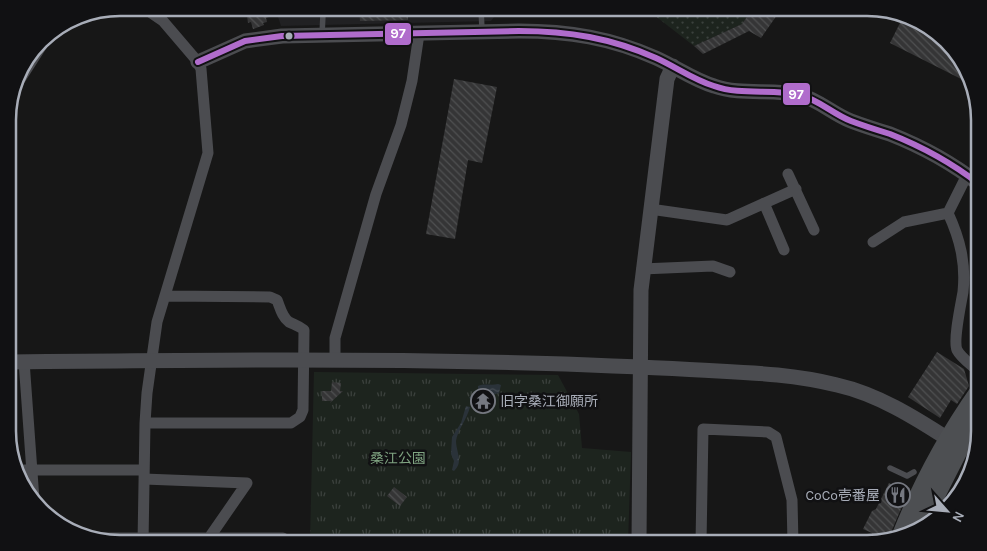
<svg xmlns="http://www.w3.org/2000/svg" width="987" height="551" font-family="Karla,'Noto Sans JP',sans-serif">
	<style>
		.built { fill: #212123 }
		.grass { fill: url(#grass-dots) }
		.park { fill: url(#park-tufts) }
		.water { fill: url(#water-ripples) }
		.building { fill: url(#building-back-hatch) }
		.lines { fill: none; stroke-linecap: round; stroke-linejoin: round }
		.service { stroke: #4b4c50; stroke-width: 5.5 }
		.minor { stroke: #4b4c50; stroke-width: 11 }
		.tertiary { stroke: #4b4c50; stroke-width: 15 }
		.primary { stroke: #4d4f52; stroke-width: 19 }
		.bus-1-casing { stroke: #111113; stroke-width: 10 }
		.bus-1 { stroke: #b06ccc; stroke-width: 6 }
		.bus-dot { fill: #a8adb8; stroke: #111113; stroke-width: 2 }
		.labels { text-anchor: middle; stroke-width: 5; stroke-linejoin: round; paint-order: stroke }
		.poi-label { font-size: 14px; fill: #a8adb8; stroke: #111113; text-anchor: start }
		.park-label { font-size: 14px; fill: #7fa381; stroke: #111113 }
		.rim { fill: none; stroke: #a8adb8; stroke-width: 2.5 }
		.line-badge { stroke: #111113; stroke-width: 2 }
		.badge-label { font-size: 14px; text-anchor: middle; font-weight: bold; fill: #fff }
	</style>
	<defs>
		<pattern id="grass-dots" width="8" height="8" patternUnits="userSpaceOnUse" patternTransform="scale(1.25)"><rect width="8" height="8" fill="#1d241e"/><path d="M2 2h.1M6 6h.1" fill="none" stroke="#3b413d" stroke-width="1.8" stroke-linecap="round"/></pattern>
		<pattern id="park-tufts" width="24" height="20" patternUnits="userSpaceOnUse" patternTransform="scale(1.25)"><rect width="24" height="20" fill="#1d241e"/><path d="M3 7l-1-3M5 7V3M7 7l1-3M15 17l-1-3M17 17v-4M19 17l1-3" fill="none" stroke="#3b413d"/></pattern>
		<pattern id="water-ripples" width="26" height="14" patternUnits="userSpaceOnUse" patternTransform="scale(1.25)"><rect width="26" height="14" fill="#2a3239"/><path d="M2 4q2-2 4 0t4 0M15 11q2-2 4 0t4 0" fill="none" stroke="#464d54"/></pattern>
		<pattern id="building-back-hatch" width="6" height="6" patternUnits="userSpaceOnUse" patternTransform="scale(1.25)"><rect width="6" height="6" fill="#353536"/><path d="M-1 5l2 2M0 0l6 6M5-1l2 2" fill="none" stroke="#4f5051"/></pattern>
	</defs>
	<rect width="100%" height="100%" fill="#171717"/>
	<path class="built" d="M275 8H501L491 21 281 26Z"/>
	<path class="grass" d="M645 8H753L742 24 694 46Z"/>
	<path class="park" d="M314 372 558 375 579 414 582 448 631 452 628 543H310Z"/>
	<path class="water" d="M498 384 501 385 499 393 492 395 488 401 478 394 472 399 469 398 475 391 478 390V386C485 383 491 386 498 384Z
		M466 406 470 407C467 419 457 431 456 441 456 452 464 462 454 471L452 470 454 461 451 454 452 437 461 423Z"/>
	<path class="building" d="M246 8H292V9L266 18 267 22 263 23 264 25 253 29 251 22 248 23Z
		M359 8H408V20L360 21Z
		M753 8H782L761 38 749 31 703 54 694 46 742 24Z
		M903 17 923 22 961 58 969 83 890 43Z
		M454 79 497 87 482 163 468 160 455 239 426 234Z
		M937 352 964 369 969 386 957 404 951 400 940 418 908 397Z
		M332 382 341 383 340 391H343L330 403 331 401H322V391H331Z
		M889 483 901 489 903 485 910 488 892 530 891 538 870 543 872 533 863 529 872 511 876 509Z
		M394 487 407 497 400 506 387 496Z"/>
	<g class="lines">
		<path class="service" d="M481 8 482 30
			M322 35 323 14 326 8
			M890 468 907 476 914 472"/>
		<path class="minor" d="M12 92 49 34
			M788 174 814 230
			M764 203 784 250
			M650 209 727 220 796 189
			M948 213C960 239 966 263 963 292 961 304 953 340 957 350 961 358 973 366 979 372
			M873 242 904 222 948 213 967 175
			M642 269 713 266 730 272
			M335 359V338L376 194 401 125 412 81 419 34
			M24 361 34 500
			M145 423H291L300 417 303 410 304 330C299 326 295 325 289 322 282 317 280 307 277 300L270 297 165 296
			M17 470H144
			M144 479 247 483
			M98 538H283
			M209 538 247 483
			M143 543 145 423 147 393 157 322 208 153 201 69 198 62 163 21 144 8
			M701 543 703 429 768 432 776 437 792 500 793 543"/>
		<path class="tertiary" d="M198 62 245 41 282 36 519 31C569 31 611 38 656 58 676 67 694 80 714 86 742 96 772 88 800 95 819 100 833 114 851 121 864 126 877 130 890 134 923 147 952 163 979 184
			M8 362C194 360 379 358 565 364 616 366 667 368 718 371 758 373 797 375 837 385 877 394 914 417 948 439
			M639 543 641 290 667 79 673 66"/>
		<path class="primary" d="M919 528 960 447 979 419
			M902 534C922 484 948 436 979 392"/>
		<defs>
			<path id="bus-1" d="M198 62 245 41 282 36 519 31C569 31 611 38 656 58 676 67 694 80 714 86 742 96 772 88 800 95 819 100 833 114 851 121 864 126 877 130 890 134 923 147 952 163 979 184"/>
		</defs>
		<use href="#bus-1" class="bus-1-casing"/>
		<use href="#bus-1" class="bus-1"/>
	</g>
	<defs>
		<symbol id="temple-ring" viewBox="-11 -11 22 22"><circle r="9.5" fill="#111113" stroke="#757880" stroke-width="1.5"/><path d="M0-6L5-2H3V0L6.5 2.5H4V6H1.5V3h-3V6H-4V2.5H-6.5L-3 0V-2H-5Z" fill="#757880"/></symbol>
		<symbol id="restaurant-ring" viewBox="-11 -11 22 22"><circle r="9.5" fill="#111113" stroke="#757880" stroke-width="1.5"/><path d="M-5-6h1v4h1v-4h1v4h1v-4h1v5L-1.5 .5V6h-2V.5L-5-1ZM5-6V6H3V1.5H1.5Q1.5-4 5-6Z" fill="#757880"/></symbol>
	</defs>
	<g fill-rule="evenodd">
		<use href="#temple-ring" x="469" y="387" width="28" height="28"/>
		<use href="#restaurant-ring" x="884" y="481" width="28" height="28"/>
	</g>
	<circle class="bus-dot" cx="289" cy="36" r="4.5"/>
	<g class="labels">
		<g class="poi-label">
			<text x="500" y="406">旧字桑江御願所</text>
			<text x="880" y="500" text-anchor="end">CoCo壱番屋</text>
		</g>
		<g class="park-label">
			<text x="398" y="463">桑江公園</text>
		</g>
	</g>
	<path d="M0 0H987V551H0ZM120 16H867A104 104 0 0 1 971 120V431A104 104 0 0 1 867 535H120A104 104 0 0 1 16 431V120A104 104 0 0 1 120 16Z" fill="#111113" fill-rule="evenodd"/>
	<path class="rim" d="M120 16H867A104 104 0 0 1 971 120V431A104 104 0 0 1 867 535H120A104 104 0 0 1 16 431V120A104 104 0 0 1 120 16Z"/>
	<g class="line-badge">
		<rect x="384" y="22" width="28" height="24" rx="5" fill="#b06ccc"/>
		<rect x="782" y="82" width="29" height="24" rx="5" fill="#b06ccc"/>
	</g>
	<g class="badge-label">
		<text x="398" y="38">97</text>
		<text x="796" y="99">97</text>
	</g>
	<g transform="translate(947 511) rotate(117)" stroke="#111113" stroke-width="4" paint-order="stroke">
	<path d="M0-4L9 19L0 12L-9 19Z" fill="#a8adb8"/>
	<text y="-8" font-size="14" font-weight="bold" text-anchor="middle" fill="#a8adb8">N</text>
	</g>
</svg>
